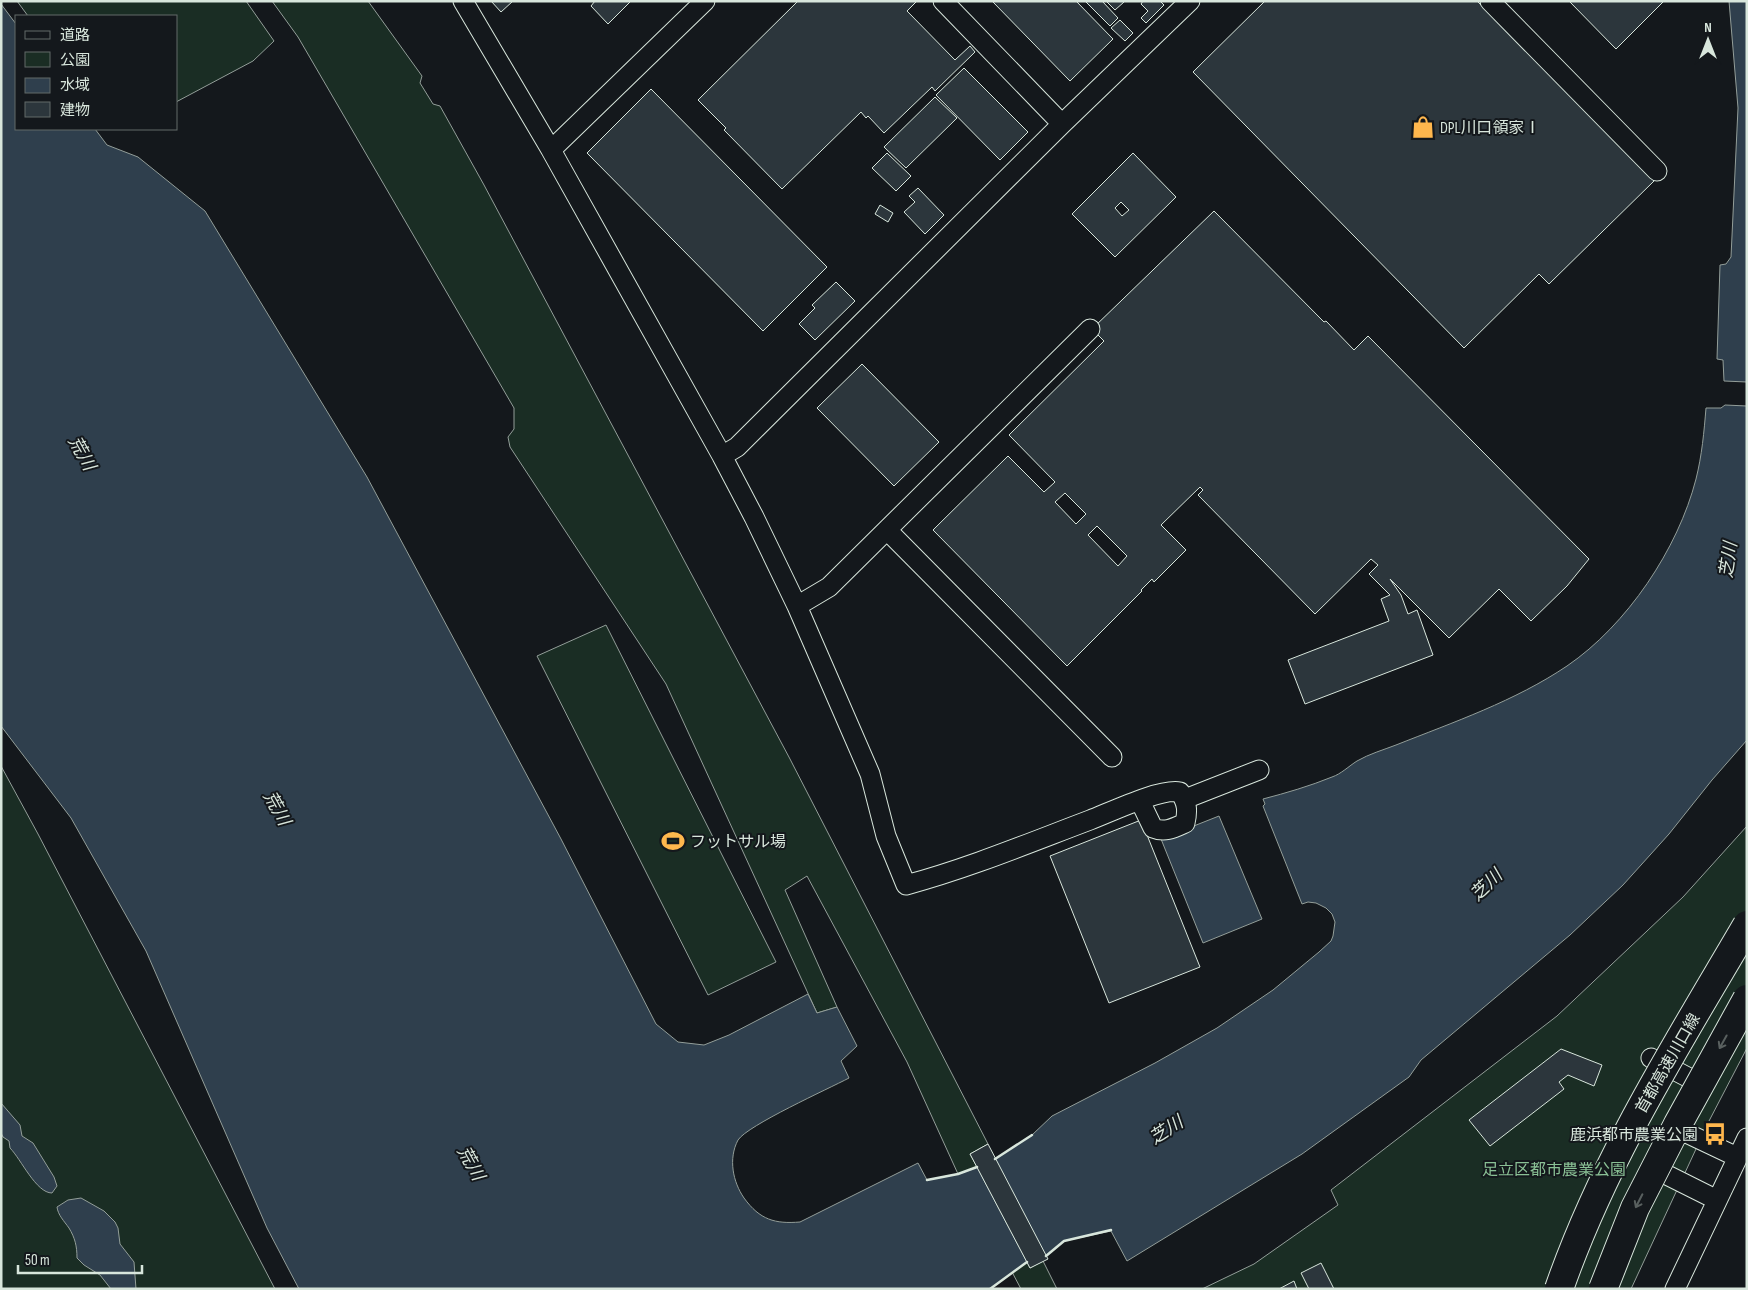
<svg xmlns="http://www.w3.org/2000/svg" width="1748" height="1290" font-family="'Sofia Sans Condensed','Noto Sans JP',sans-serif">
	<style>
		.green { fill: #1a2d24; stroke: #939e99 }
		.water { fill: #2f3f4d; stroke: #939e99 }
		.building { fill: #2c363c; stroke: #d8e6dc; fill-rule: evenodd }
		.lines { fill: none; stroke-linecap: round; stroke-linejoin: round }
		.minor-casing { stroke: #d8e6dc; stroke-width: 21 }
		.minor { stroke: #14181c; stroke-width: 19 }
		.highway-bridge-casing { stroke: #d8e6dc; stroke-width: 30; stroke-linecap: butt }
		.highway-bridge { stroke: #14181c; stroke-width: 28 }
		.wall { stroke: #d8e6dc; stroke-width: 2.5 }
		.oneway { stroke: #59605f }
		.labels { text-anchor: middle; stroke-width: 4; stroke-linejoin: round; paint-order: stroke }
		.poi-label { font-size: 16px; fill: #d8e6dc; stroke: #14181c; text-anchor: start }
		.street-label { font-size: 16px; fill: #d8e6dc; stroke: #14181c }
		.park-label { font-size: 16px; fill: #8ac095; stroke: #14181c }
		.water-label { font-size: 18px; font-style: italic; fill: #d8e6dc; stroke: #14181c }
	</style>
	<rect width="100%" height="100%" fill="#14181c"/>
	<path class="green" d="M17 1H246L274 41 253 61 176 102V16H28Z
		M272 1H368L422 76 420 83 433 104 440 106 484 185 790 759 988 1144 970 1154 977 1167 958 1174 907 1062 807 876 785 890 837 1007 817 1013 666 684 510 447 508 437 514 429V408L298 37Z
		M606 625 776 962 708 995 537 656Z
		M1 766 38 834 275 1289H1Z
		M1747 826V1048L1709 1121 1631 1289H1202L1254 1264 1338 1205 1331 1190 1557 1016 1683 897Z
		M1043 1261 1057 1289H1021L1012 1272 1027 1262 1030 1268Z"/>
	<path class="water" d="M1729 1H1747V382L1724 381 1723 360 1717 359 1720 265 1726 264 1731 257 1738 108Z
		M1 4 16 24V129H95L107 145 138 157 205 211 367 477 561 839 656 1024 678 1042 704 1045 729 1035 808 994 817 1013 837 1007 857 1046 841 1061 849 1078C828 1089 748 1125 738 1140 728 1159 733 1182 744 1198 760 1220 775 1224 800 1222L918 1163 927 1180 958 1174 977 1167 1027 1262 990 1289H299L267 1228 146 951 71 818 1 726Z
		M1725 405 1747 406V740L1712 780 1669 834 1623 885 1570 935 1421 1060 1409 1077 1302 1154 1127 1261 1111 1231 1064 1241 1046 1256 995 1159 1032 1135 1052 1116 1155 1063 1217 1028 1273 990 1319 952 1331 941 1333 936 1335 922 1332 914 1326 908 1316 903 1308 902 1302 904 1263 806 1265 804 1263 799C1286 793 1310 786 1332 777 1341 774 1349 766 1357 761 1369 754 1383 750 1396 745 1454 722 1515 701 1567 666 1627 625 1678 549 1696 479 1702 455 1704 432 1706 408H1721Z
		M1219 816 1262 919 1203 943 1161 839Z
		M1 1103 20 1125 22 1136 33 1143 54 1177 57 1186 52 1193C36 1193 21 1159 10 1148L9 1141 3 1137 1 1133Z
		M81 1198 104 1211 115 1222 118 1228 120 1244 134 1262 136 1289H111L100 1275 84 1265 77 1258C77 1246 75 1238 69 1228 64 1221 58 1215 57 1207L68 1200Z"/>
	<path class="building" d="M491 1H513L501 12Z
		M595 1H631L608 24 591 6Z
		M917 1 907 11 955 60 970 46 975 52 935 91 932 87 884 133 868 116 866 118 861 112 782 189 724 130 726 128 698 100 798 1Z
		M992 1H1076L1113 39 1070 81Z
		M1085 1H1102L1118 18 1110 26Z
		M1106 1H1124V2L1115 10Z
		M1143 1H1160L1164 5 1146 23 1141 18 1148 11 1141 4Z
		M1265 1H1477L1654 181 1549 284 1539 274 1464 348 1193 72Z
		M1569 1H1664L1616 49Z
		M1120 20 1133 33 1125 41 1111 28Z
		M964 68 1028 132 1000 160 936 95Z
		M651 89 827 267 763 331 587 153Z
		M935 97 957 118 906 168 884 147Z
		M887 153 911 176 896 191 872 168Z
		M1133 153 1176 197 1115 257 1072 214ZM1121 202 1129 210 1122 216 1115 208Z
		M918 188 944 215 925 234 904 212 915 202 909 196Z
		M880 205 893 213 888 222 875 214Z
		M1214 211 1324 322 1326 321 1354 350 1368 336 1589 559 1567 586 1531 621 1499 589 1449 638 1390 579 1401 595 1408 614 1417 610 1433 655 1305 704 1288 660 1389 621 1381 599 1390 595 1369 574 1378 565 1371 559 1315 614 1198 495 1203 490 1200 487 1161 525 1186 550 1154 582 1152 579 1141 590 1142 591 1067 666 933 530 1008 456 1044 492 1055 482 1009 435 1104 341 1092 329ZM1065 493 1086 514 1076 524 1055 502ZM1097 526 1127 556 1118 566 1088 535Z
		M836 282 855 301 815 340 799 324 815 308 812 305Z
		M862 364 939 442 894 486 817 408Z
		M1141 820 1200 967 1109 1003 1050 856Z
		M1561 1049 1602 1065 1594 1086 1568 1075 1559 1082 1564 1089 1490 1146 1469 1120Z
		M988 1144 1048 1259 1030 1268 970 1154Z
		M1321 1263 1334 1289H1309L1301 1273Z
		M1294 1281 1297 1289H1279Z"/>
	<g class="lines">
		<defs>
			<path id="minor" d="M463 1 551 150 722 456 754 517 797 606 870 774 886 836 906 885C969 868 1029 843 1090 820 1111 812 1160 788 1180 792 1187 803 1188 810 1185 823 1174 828 1165 833 1153 828L1140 801
				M943 1 1062 124
				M1490 1 1657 171
				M551 150 705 1
				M722 456 737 447 1062 124 1190 1
				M887 530 1112 757
				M797 606 829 587 1090 329
				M1185 799 1259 770
				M1651 1058 1695 1081 1698 1089 1696 1096
				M1717 1200 1657 1170 1678 1129 1737 1157
				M1675 1289 1747 1138"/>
		</defs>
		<use href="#minor" class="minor-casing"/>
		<use href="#minor" class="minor"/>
		<defs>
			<path id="highway-bridge" d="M1559 1289C1604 1159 1678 1043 1747 925
				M1603 1289 1635 1208 1678 1124 1747 999"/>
		</defs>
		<use href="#highway-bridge" class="highway-bridge-casing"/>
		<use href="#highway-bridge" class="highway-bridge"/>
		<path class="wall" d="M995 1159 1032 1135
			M927 1180 958 1174 977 1167
			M1046 1256 1064 1241 1111 1230
			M990 1289 1027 1262"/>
	</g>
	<defs><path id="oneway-shaft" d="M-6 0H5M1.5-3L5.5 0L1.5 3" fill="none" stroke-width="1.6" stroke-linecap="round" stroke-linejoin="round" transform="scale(1.25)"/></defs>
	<g class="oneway">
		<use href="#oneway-shaft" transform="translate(1723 1042) rotate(119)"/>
		<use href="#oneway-shaft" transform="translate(1639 1201) rotate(117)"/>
	</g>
	<defs>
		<symbol id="shop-bare" viewBox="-9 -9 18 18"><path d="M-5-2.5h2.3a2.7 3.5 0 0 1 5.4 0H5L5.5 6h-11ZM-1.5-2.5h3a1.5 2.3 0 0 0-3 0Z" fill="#ffb74d" stroke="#14181c" stroke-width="2.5" paint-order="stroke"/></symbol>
		<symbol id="stadium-bare" viewBox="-9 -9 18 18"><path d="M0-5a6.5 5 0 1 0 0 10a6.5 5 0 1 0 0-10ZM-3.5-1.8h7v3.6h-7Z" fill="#ffb74d" stroke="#14181c" stroke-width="2.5" paint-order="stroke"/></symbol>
		<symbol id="bus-bare" viewBox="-9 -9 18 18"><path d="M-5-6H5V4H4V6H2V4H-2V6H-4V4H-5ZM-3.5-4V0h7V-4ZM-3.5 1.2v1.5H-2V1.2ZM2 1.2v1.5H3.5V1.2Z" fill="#ffb74d" stroke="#14181c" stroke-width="2.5" paint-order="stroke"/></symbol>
	</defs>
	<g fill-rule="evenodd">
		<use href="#shop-bare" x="1407" y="111" width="32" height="32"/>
		<use href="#stadium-bare" x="657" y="825" width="32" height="32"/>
		<use href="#bus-bare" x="1699" y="1118" width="32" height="32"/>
	</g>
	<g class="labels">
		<g class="poi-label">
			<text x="1440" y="133">DPL川口領家Ⅰ</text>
			<text x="690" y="847">フットサル場</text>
			<text x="1698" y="1140" text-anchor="end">鹿浜都市農業公園</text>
		</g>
		<g class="street-label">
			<text transform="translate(1667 1063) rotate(-60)" y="6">首都高速川口線</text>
		</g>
		<g class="park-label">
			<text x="1554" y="1175">足立区都市農業公園</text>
		</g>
		<g class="water-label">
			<text transform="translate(82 453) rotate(61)" y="6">荒川</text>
			<text transform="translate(1728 560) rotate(-82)" y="6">芝川</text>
			<text transform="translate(277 808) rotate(61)" y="6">荒川</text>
			<text transform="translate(1486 885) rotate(-44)" y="6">芝川</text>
			<text transform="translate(1166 1130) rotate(-33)" y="6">芝川</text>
			<text transform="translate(471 1163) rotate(61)" y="6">荒川</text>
		</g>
	</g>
	<rect width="1748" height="1290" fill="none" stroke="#d8e6dc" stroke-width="5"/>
	<rect x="15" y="15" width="162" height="115" fill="#14181c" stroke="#626a69"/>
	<rect x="25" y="31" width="25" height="8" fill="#14181c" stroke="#626a69"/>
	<text x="60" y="40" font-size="15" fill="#d8e6dc">道路</text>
	<rect x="25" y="52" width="25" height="15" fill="#1a2d24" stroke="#626a69"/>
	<text x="60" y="65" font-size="15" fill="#d8e6dc">公園</text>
	<rect x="25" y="78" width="25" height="15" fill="#2f3f4d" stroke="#626a69"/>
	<text x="60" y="90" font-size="15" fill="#d8e6dc">水域</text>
	<rect x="25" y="102" width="25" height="15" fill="#2c363c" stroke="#626a69"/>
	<text x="60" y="115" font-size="15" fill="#d8e6dc">建物</text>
	<g transform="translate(1708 40)" stroke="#14181c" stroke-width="4" paint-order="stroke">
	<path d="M0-4L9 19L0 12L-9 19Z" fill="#d8e6dc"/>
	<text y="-8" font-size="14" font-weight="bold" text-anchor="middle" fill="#d8e6dc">N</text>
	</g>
	<path d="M18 1265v8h124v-8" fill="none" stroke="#d8e6dc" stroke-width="2.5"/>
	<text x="25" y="1265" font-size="15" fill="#d8e6dc" stroke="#14181c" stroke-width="4" paint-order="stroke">50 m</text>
</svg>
